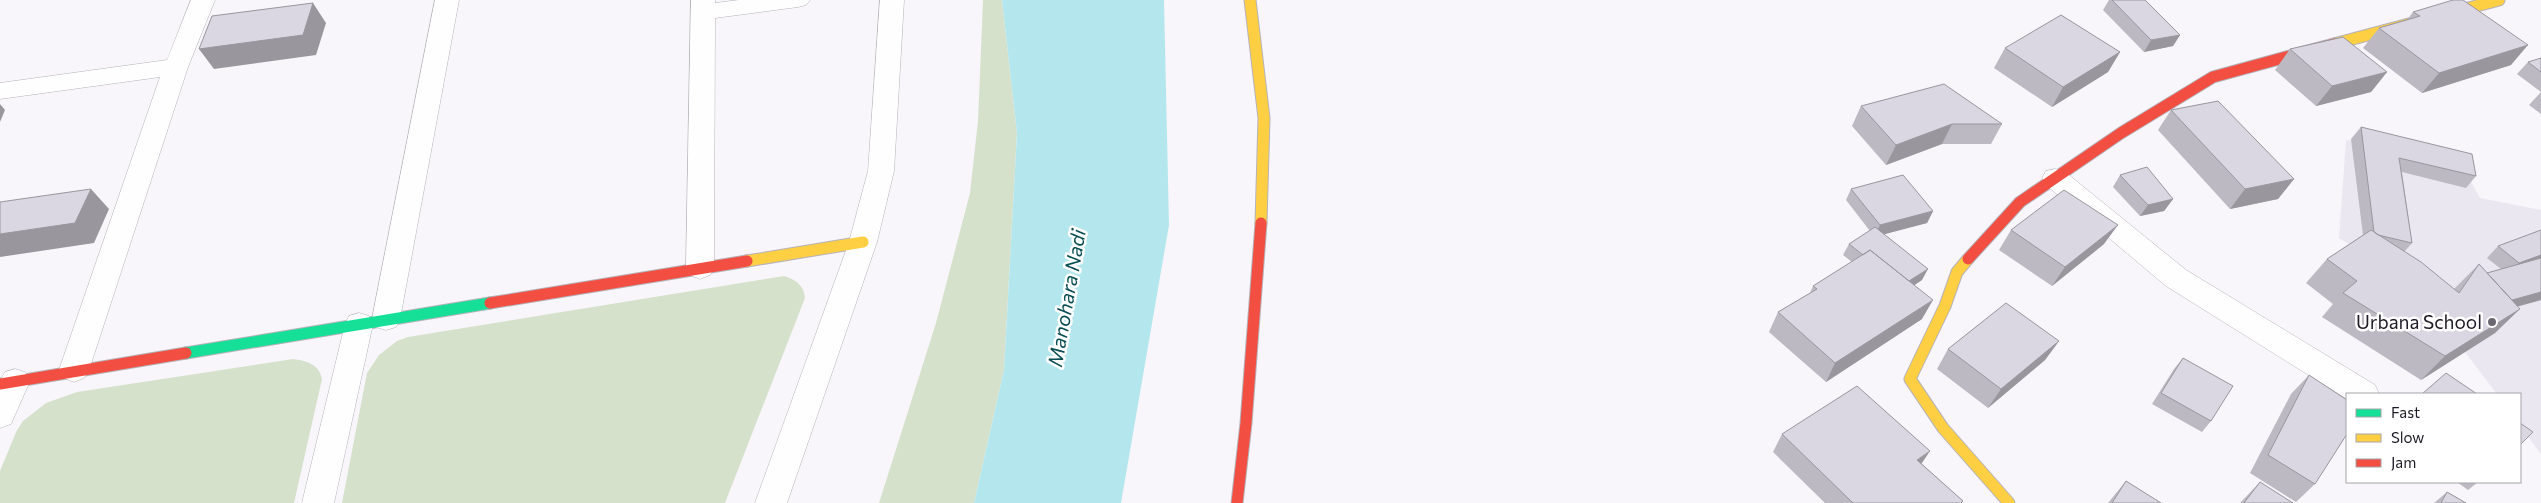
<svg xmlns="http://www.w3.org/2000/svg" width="2541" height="503" font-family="Commissioner,sans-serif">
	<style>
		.built { fill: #ebe7f1 }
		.green { fill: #d6e1cc }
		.water { fill: #b4e7ed }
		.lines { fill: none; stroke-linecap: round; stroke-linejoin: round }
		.street-casing { stroke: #b5b2b9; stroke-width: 1 }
		.fast-casing { stroke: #b5b2b9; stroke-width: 13 }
		.slow-casing { stroke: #b5b2b9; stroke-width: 13 }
		.jam-casing { stroke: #b5b2b9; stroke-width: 13 }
		.street { fill: #fefefe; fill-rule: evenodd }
		.fast { stroke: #16e098; stroke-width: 11 }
		.slow { stroke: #ffcf43; stroke-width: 11 }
		.jam { stroke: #f24e42; stroke-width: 11 }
		.wall { fill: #bcb9c2 }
		.shaded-wall { fill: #99969e }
		.building { fill: #dbd7e2; stroke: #99969e }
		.poi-dot { fill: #6a6770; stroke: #fff; stroke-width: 2 }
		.labels { text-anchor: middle; stroke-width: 5; stroke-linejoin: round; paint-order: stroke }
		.poi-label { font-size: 19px; fill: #1e1a25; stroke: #fff; text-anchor: end }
		.water-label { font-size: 20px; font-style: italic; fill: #084d52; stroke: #fff }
	</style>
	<rect width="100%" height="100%" fill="#f8f6fa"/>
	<path class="built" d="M2346 140 2453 149 2480 198 2541 210V454L2520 426V394H2497L2411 281 2339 238Z"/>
	<path class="green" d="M983 0H1002L1017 133 1004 370 974 503H879L936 323 970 193 978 121Z
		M784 276C796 280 804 285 805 298L725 503H342L367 373 379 355 397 341 408 337Z
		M293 359C307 361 319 364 322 379L294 503H0V471L17 430 23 421 46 403 77 392Z"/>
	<path class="water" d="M1002 0H1164L1169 225 1121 503H974L1004 370 1017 133Z"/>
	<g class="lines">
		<defs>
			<path id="street" d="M191 0H215L188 67 89 370 84 378 74 382 64 378 59 370 160 77 0 99V83L167 60Z
				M435 0H459L400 319 396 327 386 330 376 327 372 319Z
				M691 0H715V3L739 0H810L806 5 798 7 715 18 714 268 710 275 700 279 690 275 686 268Z
				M880 0H904L894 171 877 242 787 503H755L849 242 868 171Z
				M2055 169 2064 171 2186 270 2375 385 2379 394H2347V399L2166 286 2046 185 2042 178 2046 171Z
				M359 313 369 316 373 324 334 503H302L345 324 349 316Z
				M15 369 25 372 30 381 11 424 0 428V381L5 372Z"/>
			<path id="fast" d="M186 353 490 303"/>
			<path id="slow" d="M1250 0 1264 118 1261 223
				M2334 44 2499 0
				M1968 259 1957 272 1945 306 1910 379 1943 428 2009 503
				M747 261 863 242"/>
			<path id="jam" d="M1968 259 2020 202 2121 133 2213 77 2334 44
				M490 303 747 261
				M0 384 186 353
				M1237 503 1246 423 1261 223"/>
		</defs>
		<use href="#street" class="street-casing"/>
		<use href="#fast" class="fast-casing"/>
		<use href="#slow" class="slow-casing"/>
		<use href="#jam" class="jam-casing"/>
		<use href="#street" class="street"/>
		<use href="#fast" class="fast"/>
		<use href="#slow" class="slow"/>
		<use href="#jam" class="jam"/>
	</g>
	<path class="wall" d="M2109 0H2145L2180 35 2173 46 2144 52 2103 10Z
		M2413 12 2511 65 2422 93 2363 48 2379 28 2407 20Z
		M2005 48 2120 52 2108 72 2052 107 1994 68Z
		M2290 49 2387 72 2371 92 2316 106 2275 70Z
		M2541 58V92L2517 74 2528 62Z
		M2541 92V114L2529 105Z
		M1861 106 2002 124 1991 144H1942L1886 165 1852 126Z
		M2171 110 2294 179 2278 199 2230 209 2158 130Z
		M2361 127 2476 176 2466 188 2402 172 2412 243 2404 252 2454 289 2479 264 2487 273 2501 269 2487 258 2498 246 2541 230V300L2518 306 2495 333 2421 380 2322 317 2333 304 2306 283 2327 259 2363 235 2351 139Z
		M2120 175 2173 199 2164 211 2140 216 2113 187Z
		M1851 189 1933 211 1927 223 1884 234 1922 280 1914 285 1922 319 1826 382 1769 332 1778 312 1810 293 1813 286 1852 262 1843 255 1849 244 1870 231 1846 200Z
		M2011 230 2104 244 2052 286 1999 250Z
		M2059 341 2045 360 1988 408 1937 369 1948 349Z
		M2183 358 2211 421 2202 432 2152 404 2174 369Z
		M2309 375 2315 484 2296 502 2250 473 2291 394Z
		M1782 434 1922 464 1963 501 1962 503H1825L1773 452Z
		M2126 481 2161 503H2108Z
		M2260 482 2293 503H2240Z
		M2457 482H2478L2468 490Z
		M2447 492 2466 503H2434Z"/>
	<path class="shaded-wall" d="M313 3 326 23 316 55 214 69 199 49Z
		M2180 35 2173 46 2144 52 2151 40Z
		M2528 45 2511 65 2422 93 2439 73Z
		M2120 52 2108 72 2052 107 2063 87Z
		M2387 72 2371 92 2316 106 2332 86Z
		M0 104 5 110 0 122Z
		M1952 124 1942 144 1886 165 1896 145Z
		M2294 179 2278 199 2230 209 2245 189Z
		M91 189 109 209 94 243 0 257V234Z
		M2173 199 2164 211 2140 216 2148 205Z
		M1933 211 1927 223 1874 237 1880 225Z
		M2118 225 2104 244 2052 286 2065 267Z
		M2541 255V262L2507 274 2519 263Z
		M1928 269 1922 280 1895 298 1901 286Z
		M2541 292V300L2498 312 2510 301Z
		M1933 300 1922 319 1826 382 1835 363Z
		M2520 309 2495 333 2421 380 2445 356Z
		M2059 341 2045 360 1988 408 2001 389Z
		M1930 451 1918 469 1917 460Z"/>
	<path class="building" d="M2112 0H2145L2180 35 2151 40Z
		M2453 0H2463L2528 45 2439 73 2379 28 2420 16 2413 12Z
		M313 3 303 35 199 49 212 16Z
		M2061 15 2120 52 2063 87 2005 48Z
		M2343 37 2387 72 2332 86 2290 49Z
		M2541 58V72L2528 62Z
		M1944 84 2002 124H1952L1896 145 1861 106Z
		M2218 101 2294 179 2245 189 2171 110Z
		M2361 127 2472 154 2476 176 2399 158 2412 243 2378 235 2374 232Z
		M2147 167 2173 199 2148 205 2120 175Z
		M1903 175 1933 211 1880 225 1851 189Z
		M91 189 75 223 0 234V202Z
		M2064 190 2118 225 2065 267 2011 230Z
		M1875 227 1928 269 1909 281 1870 250 1863 255 1849 244Z
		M2371 230 2421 262 2459 293 2479 264 2520 309 2445 356 2343 293 2357 281 2327 259Z
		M2541 230V255L2519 263 2498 246Z
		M1870 250 1933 300 1835 363 1778 312 1817 289 1813 286Z
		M2541 258V292L2512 300 2487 273Z
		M2006 303 2059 341 2001 389 1948 349Z
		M2183 358 2233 386 2211 421 2161 393Z
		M2446 373 2477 394H2422Z
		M2309 375 2347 400V434L2315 484 2268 455Z
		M1857 386 1930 451 1917 460 1963 501 1961 503H1853L1782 434Z
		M2520 423 2533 432 2520 445Z
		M2126 481 2161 503H2112Z
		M2260 482 2293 503H2244Z
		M2447 492 2466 503H2441Z"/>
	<circle class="poi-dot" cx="2492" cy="322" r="5"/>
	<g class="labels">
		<g class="poi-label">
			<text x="2482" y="329">Urbana School</text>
		</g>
		<g class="water-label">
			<text transform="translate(1067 298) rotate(-80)" y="7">Manohara Nadi</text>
		</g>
	</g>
	<rect x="2346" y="393" width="175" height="90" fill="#ffffff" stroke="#a5a3a8"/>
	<rect x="2356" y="409" width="25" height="8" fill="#16e098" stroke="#a5a3a8"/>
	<text x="2391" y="418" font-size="15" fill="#1e1a25">Fast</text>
	<rect x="2356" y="434" width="25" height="8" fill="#ffcf43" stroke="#a5a3a8"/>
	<text x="2391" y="443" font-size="15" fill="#1e1a25">Slow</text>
	<rect x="2356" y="459" width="25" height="8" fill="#f24e42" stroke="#a5a3a8"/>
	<text x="2391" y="468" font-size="15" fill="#1e1a25">Jam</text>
</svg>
